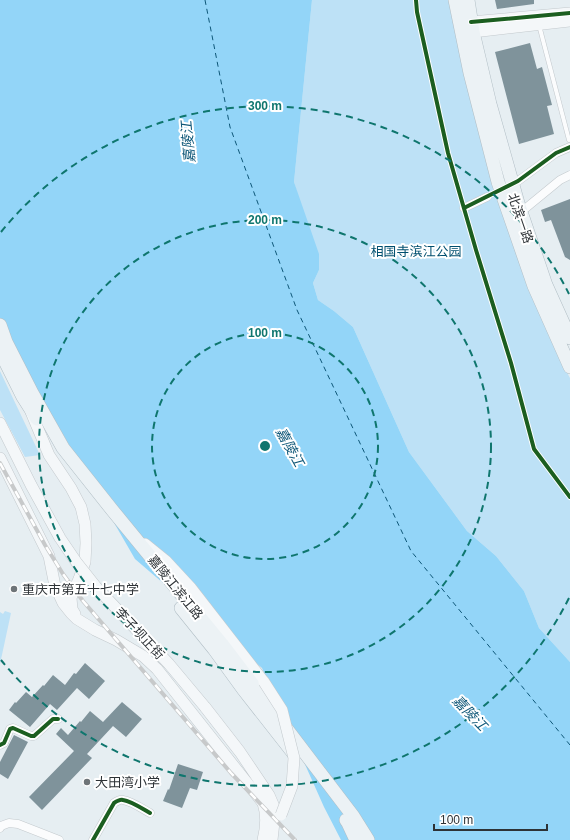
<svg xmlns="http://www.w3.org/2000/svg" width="570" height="840" font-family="Arial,'Noto Sans SC',sans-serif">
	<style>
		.green { fill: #bde1f6 }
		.water { fill: #93d5f8 }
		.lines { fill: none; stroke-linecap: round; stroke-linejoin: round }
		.ferry { stroke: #0e5778; stroke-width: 1; stroke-dasharray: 5 4; stroke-linecap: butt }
		.building { fill: #7f939b }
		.lane-casing { stroke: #c3c9cd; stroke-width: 5 }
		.street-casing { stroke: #c3c9cd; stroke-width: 9 }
		.secondary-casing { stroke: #c3c9cd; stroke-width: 12 }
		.primary-casing { stroke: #b1bec5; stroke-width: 14 }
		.lane { stroke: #fbfcfd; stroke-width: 4 }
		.street { stroke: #fbfcfd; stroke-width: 8 }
		.secondary { stroke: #f4f7f9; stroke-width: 11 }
		.primary { stroke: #ecf2f5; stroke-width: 13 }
		.rail-casing { stroke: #c7c9ca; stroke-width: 4 }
		.rail { stroke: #fff; stroke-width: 2.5; stroke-dasharray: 8; stroke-linecap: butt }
		.secondary-bridge-casing { stroke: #c3c9cd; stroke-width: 12; stroke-linecap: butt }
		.secondary-bridge { stroke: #f4f7f9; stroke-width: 11 }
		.cycleway-casing { stroke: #fff; stroke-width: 6 }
		.cycleway { stroke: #1b5e20; stroke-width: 4 }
		.ring { fill: none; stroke: #0f766e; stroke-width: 2; stroke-dasharray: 7 5 }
		.poi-dot { fill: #6e7478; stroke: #fff; stroke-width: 1.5 }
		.labels { text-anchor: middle; stroke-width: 4; stroke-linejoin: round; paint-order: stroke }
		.street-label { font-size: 13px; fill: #2d3236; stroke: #fff }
		.park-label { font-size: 13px; fill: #004f6f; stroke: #fff }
		.poi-label { font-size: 13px; fill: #2d3236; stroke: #fff; text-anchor: start }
		.water-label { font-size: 14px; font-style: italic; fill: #0e5778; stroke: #fff }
		.centre { fill: #0f766e; stroke: #fff; stroke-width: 2 }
		.ring-label { font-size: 12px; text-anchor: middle; font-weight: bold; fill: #0f766e; stroke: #fff; stroke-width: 4; stroke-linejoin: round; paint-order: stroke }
	</style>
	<rect width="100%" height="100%" fill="#e6eef2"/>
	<path class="green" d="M312 0H450L465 75 564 367 570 378V662L539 628 524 591 496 556 467 531 409 452 353 327 334 311 318 300 313 283 319 270 294 182Z
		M0 371 40 455 25 457 0 410Z
		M5 611 11 613 0 664V612L3 614Z"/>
	<path class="water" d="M0 0H312L294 182 319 254V270L313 283 318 300 334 311 353 327 409 452 467 531 496 556 524 591 539 628 570 662V840H341L324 807 262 668 135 559 39 393 0 330Z"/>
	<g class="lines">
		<path class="ferry" d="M205 0 230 127 297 310 411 551 570 745"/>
	</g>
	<path class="building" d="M495 0H534V4L497 9Z
		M530 43 537 69 542 67 552 105 547 106 554 134 519 144 495 52Z
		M570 199V260L565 257 551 220 545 222 541 210Z
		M85 663 105 681 89 699 77 688 57 710 50 704 30 727 9 710 15 702 16 703 26 692 32 697 43 685 44 686 53 675 65 685 74 673 76 674Z
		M122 702 142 719 126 737 113 726 87 754 92 758 42 810 29 797 74 751 56 734 61 728 68 735 80 721 81 722 90 711 103 722Z
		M14 735 28 742 8 779 0 774V762Z
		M178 764 203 772 197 790 190 788 182 808 163 801 168 789 169 790Z"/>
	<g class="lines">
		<defs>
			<path id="lane" d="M539 25 569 140"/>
			<path id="street" d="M518 181 556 153 570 147
				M464 208 487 197
				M521 212 560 180 570 175
				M0 745 4 743 10 729 13 728 31 736H34L53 719H58
				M0 828 1 826 9 823 18 824 59 840
				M93 840 114 803C117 801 120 799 123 800 131 801 143 809 150 813"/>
			<path id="secondary" d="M471 22 570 13
				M473 32 570 21
				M31 412 49 455 71 488 81 507 85 524 86 543 85 562 79 579 75 588 71 598 72 609 75 614
				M0 423 5 433
				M0 458 49 556 55 586 63 603 71 613 77 619 95 630 116 640 143 656 157 669 263 803C267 815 266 828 263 840
				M145 544 166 561 191 588 264 682
				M205 707 240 752 269 795 275 809 274 822 272 840"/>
			<path id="primary" d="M455 0 470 73 498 182 534 286 570 367
				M468 0 473 32 490 104 518 203 546 285 570 338
				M0 325 6 342 32 393 63 448 113 511 222 644 353 816 368 840
				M0 351 23 397 37 419
				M181 608 214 649 243 689 294 754
				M346 820 348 823 356 840"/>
		</defs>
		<use href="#lane" class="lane-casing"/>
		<use href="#street" class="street-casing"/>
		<use href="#secondary" class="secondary-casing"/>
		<use href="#primary" class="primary-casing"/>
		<use href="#lane" class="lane"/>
		<use href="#street" class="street"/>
		<use href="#secondary" class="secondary"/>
		<use href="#primary" class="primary"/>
		<defs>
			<path id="rail" d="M0 463 45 545 63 574 83 601 231 773 295 840"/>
		</defs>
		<use href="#rail" class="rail-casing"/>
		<use href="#rail" class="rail"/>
		<defs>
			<path id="secondary-bridge" d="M5 433 31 485 60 538 77 563 96 587 169 664 205 707
				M264 682 282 710 294 758 292 786 281 815"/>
		</defs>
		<use href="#secondary-bridge" class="secondary-bridge-casing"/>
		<use href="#secondary-bridge" class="secondary-bridge"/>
		<defs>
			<path id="cycleway" d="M416 0 417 12 448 153 476 250 511 363 534 449 570 497
				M471 22 570 13
				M464 208 518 181 556 153 570 147
				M0 745 4 743 10 729 13 728 31 736H34L53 719H58
				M93 840 114 803C117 801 120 799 123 800 131 801 143 809 150 813"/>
		</defs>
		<use href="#cycleway" class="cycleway-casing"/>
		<use href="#cycleway" class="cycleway"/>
	</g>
	<g class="ring">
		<circle cx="265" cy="446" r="113"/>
		<circle cx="265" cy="446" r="226"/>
		<path d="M569 598A340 340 0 0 1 1 660M1 232A340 340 0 0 1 569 294"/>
	</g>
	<g class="poi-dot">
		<circle cx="14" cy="589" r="4"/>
		<circle cx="87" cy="782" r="4"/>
	</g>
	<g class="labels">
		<g class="street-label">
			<text transform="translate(521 218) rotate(71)" y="5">北滨一路</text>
			<text transform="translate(176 587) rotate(51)" y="5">嘉陵江滨江路</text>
			<text transform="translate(140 633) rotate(47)" y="5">李子坝正街</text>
		</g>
		<g class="park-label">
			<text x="416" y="256">相国寺滨江公园</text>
		</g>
		<g class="poi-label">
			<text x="22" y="594">重庆市第五十七中学</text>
			<text x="95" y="787">大田湾小学</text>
		</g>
		<g class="water-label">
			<text transform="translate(188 142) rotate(-95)" y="5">嘉陵江</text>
			<text transform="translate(290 447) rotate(61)" y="5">嘉陵江</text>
			<text transform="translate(470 713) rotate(46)" y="5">嘉陵江</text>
		</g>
	</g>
	<circle cx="265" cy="446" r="6" class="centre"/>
	<g class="ring-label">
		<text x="265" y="110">300 m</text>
		<text x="265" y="224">200 m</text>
		<text x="265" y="337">100 m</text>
	</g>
	<path d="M434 824v6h113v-6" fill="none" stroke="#2d3236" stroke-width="2"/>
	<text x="440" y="824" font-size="12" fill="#2d3236" stroke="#ffffff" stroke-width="3" paint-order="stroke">100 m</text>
</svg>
